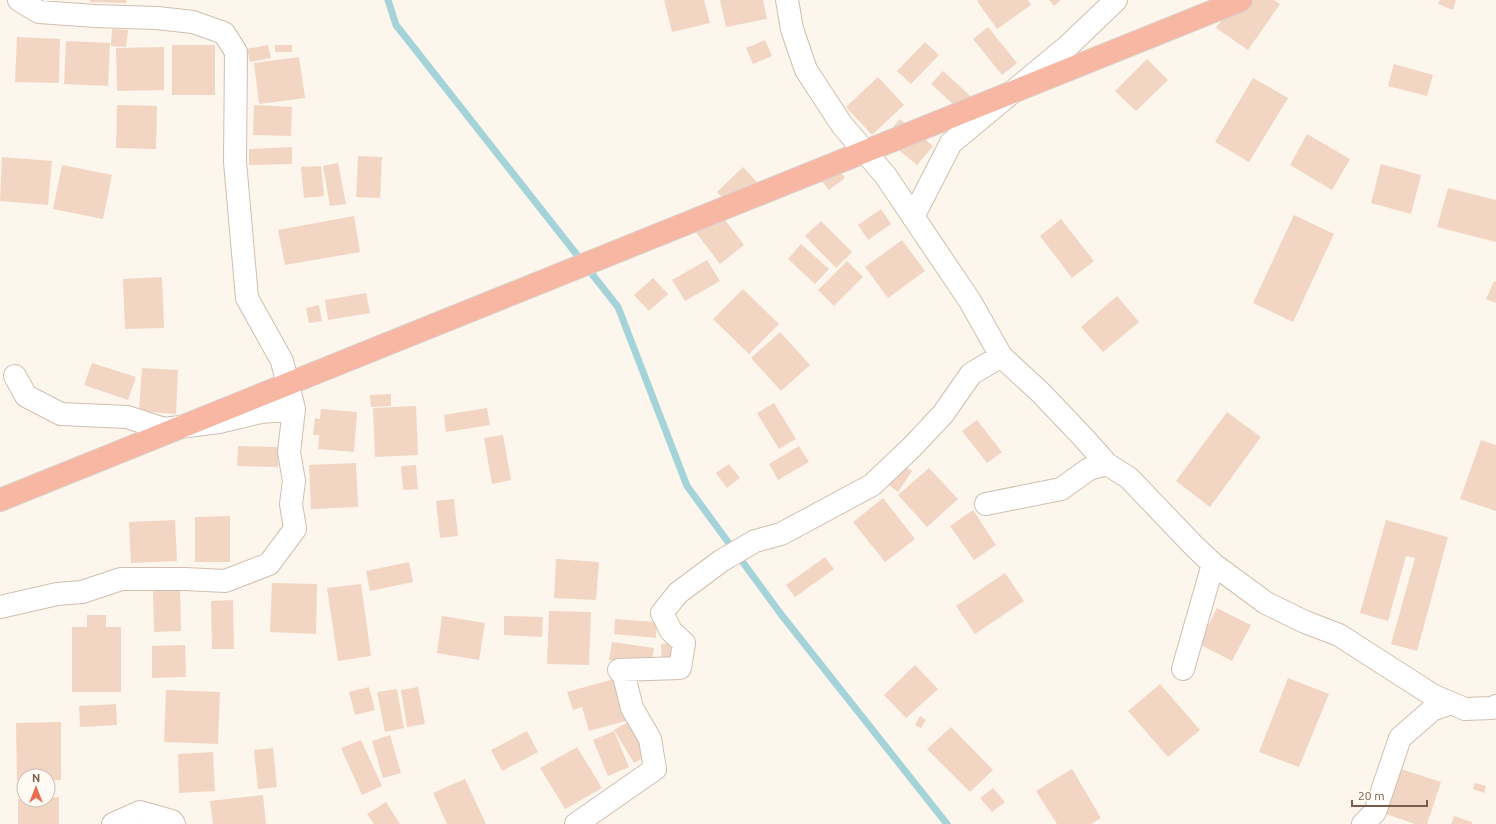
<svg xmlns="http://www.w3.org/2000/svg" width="1496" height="824" font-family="Ubuntu,sans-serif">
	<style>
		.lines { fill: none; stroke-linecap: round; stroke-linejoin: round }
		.stream { stroke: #a5d3da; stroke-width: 7 }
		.building { fill: #f3d5c3 }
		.street-casing { stroke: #d1beb0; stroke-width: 24 }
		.highway-casing { stroke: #dad1cd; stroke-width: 24 }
		.street { stroke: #fff; stroke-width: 22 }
		.highway { stroke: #f7b7a3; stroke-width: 22 }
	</style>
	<rect width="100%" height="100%" fill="#fdf6ec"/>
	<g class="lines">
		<path class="stream" d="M388 0 396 25 618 307 687 486 780 613 947 824"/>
	</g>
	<path class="building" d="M90 0H126V3L90 2Z
		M664 0H704L710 23 672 32Z
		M720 0H763L767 19 726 27Z
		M979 0H1028L1031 5 997 29 977 1Z
		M1049 0H1061L1054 6Z
		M1236 0H1274L1280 4 1248 50 1216 28Z
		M1440 0H1456L1453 10 1438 4Z
		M988 27 1017 63 1002 75 973 39Z
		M112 29 128 30 126 47 111 46Z
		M17 37 60 39 59 83 15 82Z
		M765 40 772 56 753 64 746 48Z
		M66 41 110 43 108 86 64 84Z
		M925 42 939 55 911 84 897 71Z
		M172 45H215V95H172Z
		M268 45 271 58 250 62 247 49Z
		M275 45H292V52H275Z
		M164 47V90L117 91 116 48Z
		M299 57 305 98 259 104 254 63Z
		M1147 59 1168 80 1136 111 1115 91Z
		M1394 64 1433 75 1427 96 1388 86Z
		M943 71 977 102 965 115 931 84Z
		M878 77 904 105 872 135 846 107Z
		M1253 78 1288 98 1249 162 1215 142Z
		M117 105 157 106 156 149 116 148Z
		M254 105 292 107 291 136 253 135Z
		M900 119 933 146 917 165 884 138Z
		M1307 134 1350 159 1332 190 1290 165Z
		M292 147V164L249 165V149Z
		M358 156 382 157 380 198 356 197Z
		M2 157 52 161 48 205 0 201Z
		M832 160 845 178 829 190 815 173Z
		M338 163 346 204 330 206 323 166Z
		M1381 164 1421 175 1411 214 1371 203Z
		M62 165 112 175 103 219 53 209Z
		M321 166 324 196 304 198 301 167Z
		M743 167 757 182 731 207 717 192Z
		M1448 188 1496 200V242L1437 227Z
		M716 208 744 245 720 264 691 226Z
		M881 209 891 224 868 240 858 225Z
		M1294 215 1334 234 1293 322 1253 303Z
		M354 216 360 252 285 265 278 230Z
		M1061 219 1094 261 1072 278 1040 236Z
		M821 221 852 252 836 268 805 236Z
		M902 240 925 271 888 298 865 267Z
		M801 244 829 269 815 284 788 259Z
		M707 260 720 281 685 301 672 280Z
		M847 261 863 277 834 306 818 290Z
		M162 277 164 328 125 329 123 279Z
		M653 278 668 294 649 311 634 295Z
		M1494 281 1496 282V303L1486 299Z
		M743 289 779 324 749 354 713 319Z
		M366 293 370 313 328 320 325 300Z
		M1117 296 1139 322 1103 352 1081 327Z
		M319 305 322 321 309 323 306 308Z
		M780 332 810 365 781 391 751 358Z
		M92 363 136 377 128 400 84 385Z
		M142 368 178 370 176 414 139 411Z
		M391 394V406L371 407 370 395Z
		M774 403 796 439 779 449 757 413Z
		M416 406 418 455 375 457 373 408Z
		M487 408 490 425 446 432 444 415Z
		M321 409 357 412 354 452 318 449 319 435H313L315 418 320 419Z
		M1227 412 1261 437 1210 507 1176 481Z
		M977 420 1002 452 987 463 962 431Z
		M503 435 511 480 492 484 484 438Z
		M1481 440 1496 445V511L1460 499Z
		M238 446 279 447 278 467 237 466Z
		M799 446 809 462 778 480 769 464Z
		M356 463 358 507 311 509 309 465Z
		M899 463 912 471 898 492 886 483Z
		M729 464 740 478 727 488 716 473Z
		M416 465 418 489 403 490 401 466Z
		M929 468 958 499 927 527 898 495Z
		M883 498 915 539 885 562 853 522Z
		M454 499 458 536 440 538 436 501Z
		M973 510 996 545 974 560 950 526Z
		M230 516V562H195V517Z
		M175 520 177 561 131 563 129 522Z
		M1386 520 1448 537 1417 651 1391 644 1415 558 1406 556 1388 621 1360 613Z
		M825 557 834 569 795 597 786 585Z
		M556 559 599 562 596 600 554 598Z
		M409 562 413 582 370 591 366 571Z
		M1005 573 1024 601 975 634 956 606Z
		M272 583 317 584 316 634 270 632Z
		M361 584 371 656 338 661 327 588Z
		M180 588 181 631 154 632 153 589Z
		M233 600 234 649H212L211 601Z
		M1217 608 1251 625 1232 661 1199 644Z
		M549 611 591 612 589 665 547 664Z
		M87 615H106V627H121V692H72V627H87Z
		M442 616 485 623 479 660 437 653Z
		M504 616 543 617 542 637 504 635Z
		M615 619 657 622 656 638 614 634Z
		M612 642 654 648 651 667 609 660Z
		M676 642 677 662 662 663 661 644Z
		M185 645 186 677 152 678V646Z
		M915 665 938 689 906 718 884 695Z
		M618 678 629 720 589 731 582 707 573 710 567 692Z
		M1288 678 1329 694 1299 767 1259 752Z
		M1160 684 1200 730 1168 757 1128 711Z
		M369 687 375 710 355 715 349 692Z
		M418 687 425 724 407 727 401 690Z
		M397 689 404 728 385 732 377 692Z
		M166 690 220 692 218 744 164 742Z
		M116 704 117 725 80 727 79 706Z
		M920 716 926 720 921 728 915 725Z
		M61 722V780L48 781V776H24V781H17L16 723Z
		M628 722 649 755 634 763 614 730Z
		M951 727 993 770 970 792 927 749Z
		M527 731 538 752 502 771 491 750Z
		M614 731 629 767 608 776 593 740Z
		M390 735 401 773 383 778 372 741Z
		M361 740 382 786 362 795 341 748Z
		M577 747 602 788 565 809 540 768Z
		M273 748 277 787 258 789 254 750Z
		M213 752 215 791 179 793 178 754Z
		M1072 769 1101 818 1091 824H1057L1036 791Z
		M1401 769 1441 782 1427 824H1415L1386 814Z
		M465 779 486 824H447L433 793Z
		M1475 783 1486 786 1484 793 1473 789Z
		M993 788 1005 802 992 812 980 798Z
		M263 795 266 824H213L210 801Z
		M59 797V824H18V799L48 800V798Z
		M386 802 400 824H374L367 814Z
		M1454 816 1472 822V824H1451Z"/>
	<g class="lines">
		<defs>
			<path id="street" d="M787 0 792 29 806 70 842 125 885 175 970 301 1001 356
				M913 217 951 143 1069 45 1116 0
				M15 376 26 396 61 414 127 417 164 429 219 422 261 412 294 409 282 361 247 298 235 162 236 52 224 33 193 22 157 18 95 16 39 12 19 0
				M986 504 1061 489 1089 469 1107 464 1129 478 1194 546 1213 564 1266 603 1305 622 1339 635 1434 696 1465 709 1492 708 1496 706
				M0 607 57 594 82 592 121 579H185L225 581 269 564 295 529 291 504 294 481 289 452 294 409
				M1183 669 1213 564
				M113 824 140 812 172 821 174 824
				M576 824 655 769 650 739 632 708 624 676 619 670 680 668 684 643 671 631 662 613 678 593 721 561 755 541 781 534 872 485 912 447 943 414 971 374 1001 356 1040 392 1082 436 1107 464
				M1363 824 1375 812 1400 738 1432 710 1451 703"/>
			<path id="highway" d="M0 500 1241 0"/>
		</defs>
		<use href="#street" class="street-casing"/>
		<use href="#highway" class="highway-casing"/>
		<use href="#street" class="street"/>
		<use href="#highway" class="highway"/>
	</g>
	<g transform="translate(36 788)"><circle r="19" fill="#fffaf3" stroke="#cabbb1"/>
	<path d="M0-3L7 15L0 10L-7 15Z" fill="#e76f51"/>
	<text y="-6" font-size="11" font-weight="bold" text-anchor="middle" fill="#7a5c4d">N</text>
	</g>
	<path d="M1352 800v6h75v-6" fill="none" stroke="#7a5c4d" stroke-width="2"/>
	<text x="1358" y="800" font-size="12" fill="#7a5c4d" stroke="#fffaf3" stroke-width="3" paint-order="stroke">20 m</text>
</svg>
